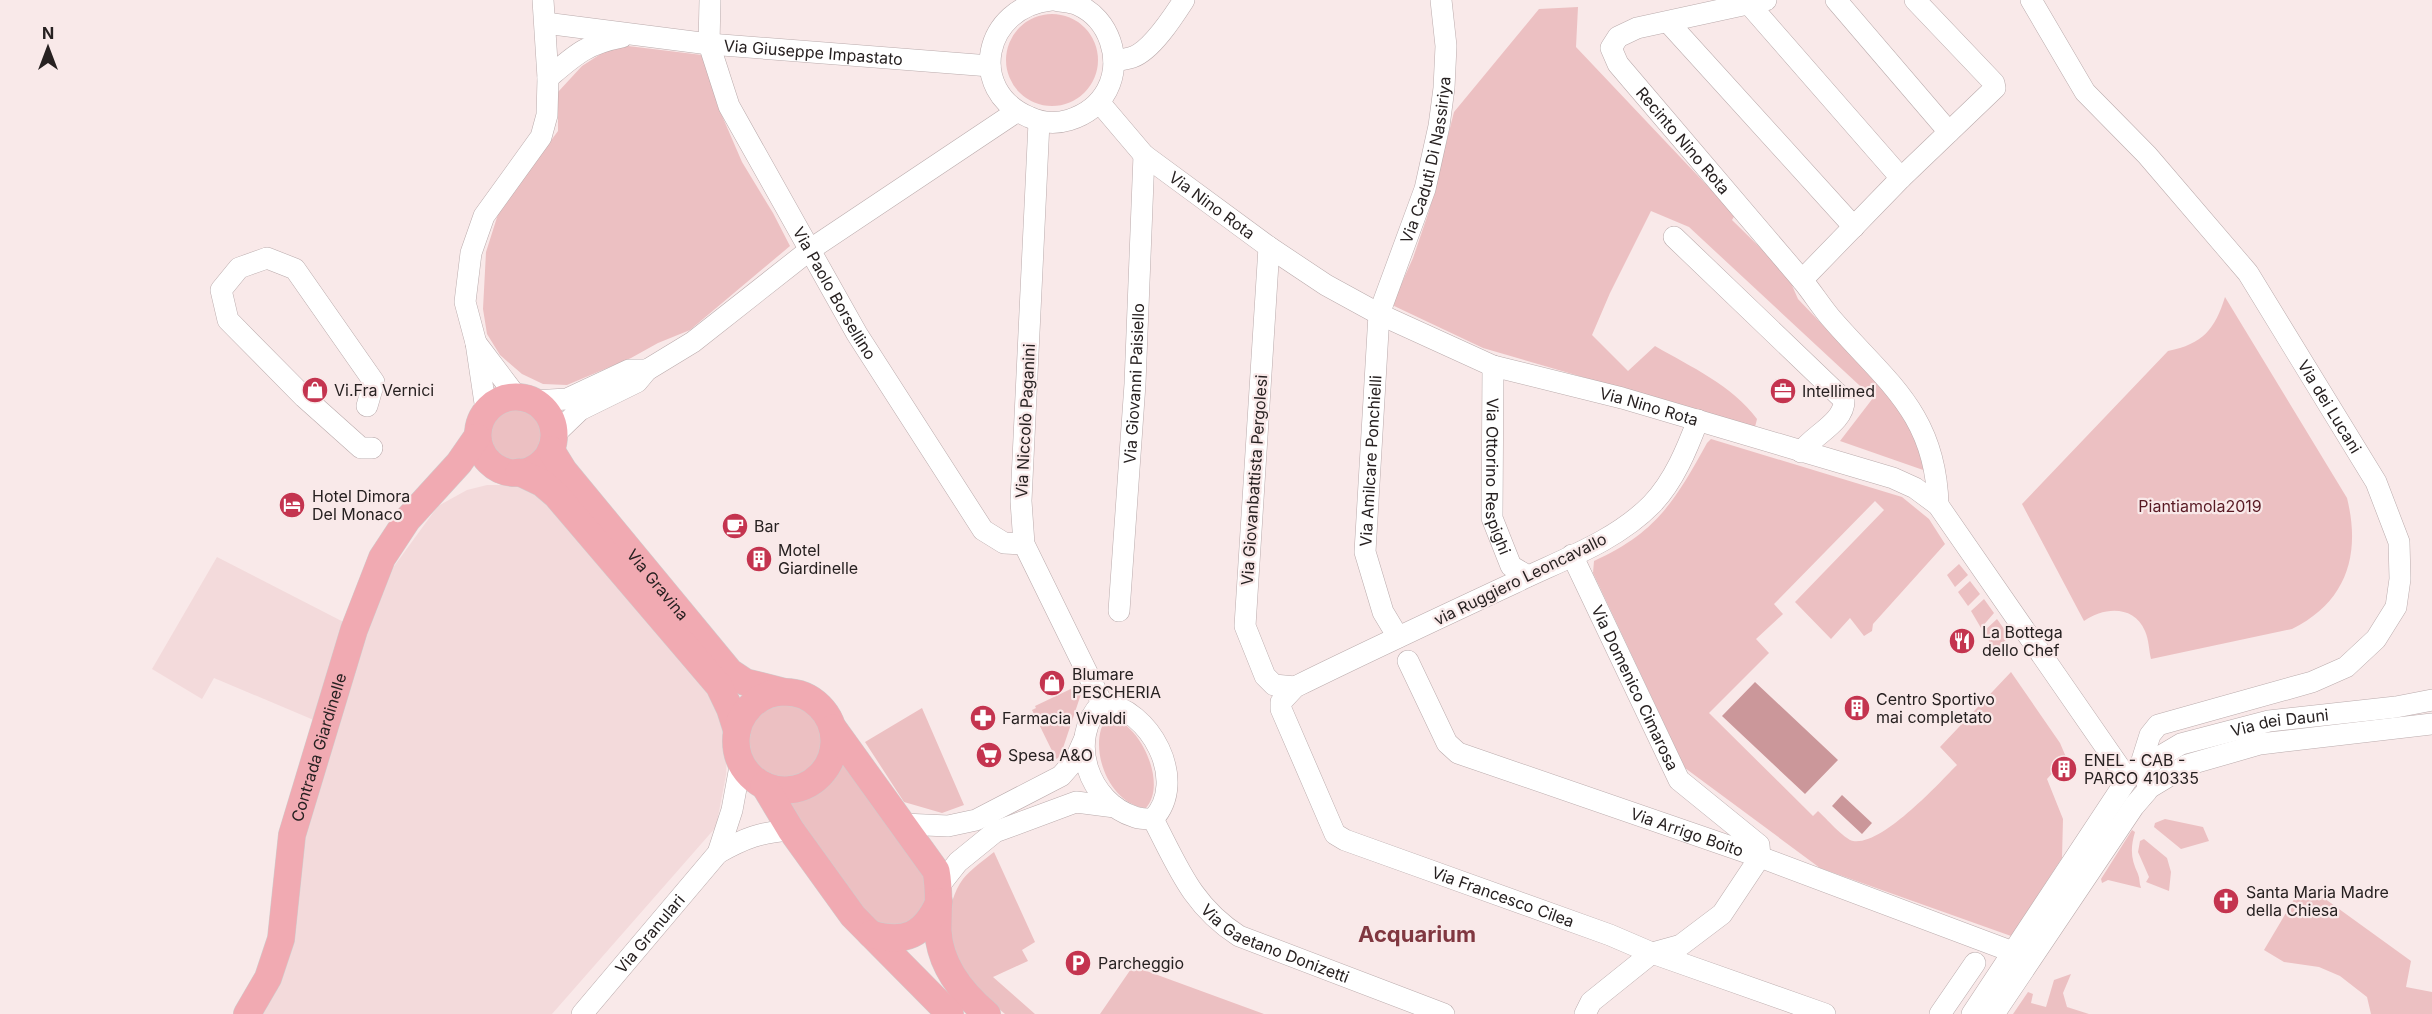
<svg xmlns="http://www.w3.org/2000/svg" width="2432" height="1014" font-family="Inter,sans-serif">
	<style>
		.built { fill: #f3dadb }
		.green { fill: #ecc0c2 }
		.water { fill: #cb979a }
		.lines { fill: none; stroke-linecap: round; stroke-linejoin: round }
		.minor-casing { stroke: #baabac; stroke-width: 22 }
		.major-casing { stroke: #cfcece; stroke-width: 28 }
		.minor { stroke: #fff; stroke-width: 21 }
		.major { stroke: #f1aab2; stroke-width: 27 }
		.labels { text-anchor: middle; stroke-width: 4.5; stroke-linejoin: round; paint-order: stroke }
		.street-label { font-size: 16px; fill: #272121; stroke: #f9e9e9 }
		.poi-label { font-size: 16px; fill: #272121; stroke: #f9e9e9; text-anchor: start }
		.park-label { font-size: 16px; fill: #581923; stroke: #f9e9e9 }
		.district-label { font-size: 22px; font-weight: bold; fill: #803740; stroke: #f9e9e9 }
	</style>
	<rect width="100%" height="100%" fill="#f9e9e9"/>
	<path class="built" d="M487 485H518L541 495 711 694 728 733 726 775 716 827 552 1014H260L301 854 312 802 335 729 214 678 202 699 152 669 217 557 363 632 384 580 438 506 467 490Z"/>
	<path class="green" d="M1578 7 1576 47 1735 215 1732 220 1787 274 1798 299 1893 399 1908 418 1926 471 1840 441 1873 398 1689 227 1651 211 1610 293 1592 335 1628 371 1655 346C1691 367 1732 385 1757 419L1755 427 1483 348 1392 305 1413 258 1429 211 1454 112 1539 9Z
		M1006 60a46 46 0 1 1 92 0a46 46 0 1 1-92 0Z
		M628 46 702 55 712 79 717 104 742 162 773 213 790 246 690 330 658 343 631 358 567 385 543 384 522 374 500 355 487 334 483 309 486 252 499 211 558 131V92L582 66 610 48Z
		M2225 297 2347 498C2361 554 2347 602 2292 629L2151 659C2149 651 2149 640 2145 631 2134 605 2104 607 2084 621L2022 504 2168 351C2203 344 2215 329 2225 297Z
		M486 435a30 30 0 1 1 60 0a30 30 0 1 1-60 0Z
		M1711 439 1902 497 1929 519 1945 544 1873 624 1872 631 1864 636 1850 618 1831 639 1795 602 1884 510 1875 501 1774 604 1783 614 1756 639 1769 653 1709 713 1813 816 1818 811C1826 818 1844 839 1853 841 1882 846 1938 784 1957 765L1940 747 2011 672 2060 743 2066 757 2054 764 2057 768 2047 779 2063 819 2062 858 2011 936 1820 868 1685 768 1593 573 1594 561C1656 533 1675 501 1707 443Z
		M1959 564 1968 575 1955 587 1947 575Z
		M1970 581 1980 594 1968 606 1958 592Z
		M1984 599 1994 613 1981 628 1971 611Z
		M1997 619 2009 636 1996 651 1983 632Z
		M1077 686 1081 694 1060 757 1056 759 1032 710 1036 708 1035 706Z
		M748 742a38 38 0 1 1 76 0a38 38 0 1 1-76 0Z
		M922 708 964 805 942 813 904 802 865 742Z
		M1107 717C1140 720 1168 784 1146 808 1109 805 1086 746 1107 717Z
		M841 750 929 875 927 903 910 924 877 927 781 797C816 793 828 785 841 750Z
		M2165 819 2203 827 2209 841 2181 849 2154 827 2155 823Z
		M2132 830 2135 832C2130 849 2131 859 2138 874 2140 879 2139 883 2141 888L2108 880 2102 883 2101 879Z
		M2144 839 2167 858 2171 872 2169 891 2146 882 2149 877 2138 852 2140 841Z
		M994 852 1035 942 1022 950 1028 961 993 977 1035 1014H1005C997 1007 988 1000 981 993 953 963 937 915 963 879 971 869 984 860 994 852Z
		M2310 888 2411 961 2406 987 2432 992V1014H2371L2367 997 2340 976 2319 967 2284 962 2264 950 2299 891Z
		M1133 966 1264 1014H1100Z
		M2071 974 2063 993 2067 1007 2089 1014H2013L2028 992 2033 994 2031 1003 2046 1007 2054 980Z"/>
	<path class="water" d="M1755 682 1838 760 1805 794 1722 716Z
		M1842 795 1872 823 1862 834 1832 806Z"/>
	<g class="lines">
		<defs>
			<g id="minor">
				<path id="s1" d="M710 0 709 44 729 106 857 334 983 530 1004 543 1024 544"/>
				<path d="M1051 0C984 7 966 90 1029 117 1042 123 1056 124 1069 120 1085 115 1099 105 1107 90 1123 59 1109 19 1078 5 1071 2 1063 2 1055 0"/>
				<path id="s2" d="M1766 0 1637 28 1618 37 1611 48 1618 64 1802 280C1812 292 1820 305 1830 317 1884 380 1936 412 1938 505"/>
				<path d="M1836 0 1949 132"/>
				<path id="s3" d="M2031 0 2085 92 2147 155 2248 273 2376 482 2399 542 2400 579 2396 607 2376 639 2346 667 2312 682 2158 725 2150 735 2138 773"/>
				<path d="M1749 4 1901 178"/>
				<path d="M1668 22 1854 227"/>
				<path id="s4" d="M545 23 709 44 990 66"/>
				<path d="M1114 61C1120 60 1127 59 1133 57 1152 50 1173 17 1184 0"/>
				<path d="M548 78C575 55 586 44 622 37"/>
				<path id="s5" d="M1099 102 1144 155 1269 247 1326 285 1379 314 1493 366 1622 398 1893 478 1915 488 1938 505 2127 778"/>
				<path d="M1039 122 1021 501 1024 544 1102 703"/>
				<path d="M1674 237 1844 400C1845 422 1813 435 1801 452"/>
				<path d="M1269 247 1245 626 1265 676 1274 685 1295 687"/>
				<path d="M1802 280 1901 178 1995 88 1994 83 1915 0"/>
				<path d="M476 343 516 396"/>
				<path id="s6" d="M1493 366 1492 518 1511 566 1528 576"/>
				<path d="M533 401 567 399 629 370H647"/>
				<path d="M367 406 374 382 295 269 267 258 239 268 221 290 228 320 304 397 361 448H372"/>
				<path d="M486 410 476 343 465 302 471 253 484 216 541 137 547 115 548 78 543 0"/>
				<path id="s7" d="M1698 420C1687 449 1674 481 1652 504 1615 542 1561 560 1514 583 1441 617 1368 651 1295 687L1281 702V709L1335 834 1345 840 1610 935 1652 953 1825 1014"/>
				<path d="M554 435 580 410 637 382 647 370 693 342 811 249 1016 112"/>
				<path id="s8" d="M1572 555 1679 780 1759 845 1760 857 1722 914 1681 945 1652 953 1591 1002 1585 1014"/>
				<path id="s9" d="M1119 611 1135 384 1144 155"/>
				<path id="s10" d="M1398 637 1383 612 1365 552 1379 314 1425 189 1439 126 1444 88 1446 46 1441 0"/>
				<path id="s11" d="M1408 661 1447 743 1458 753 1760 857 2013 952"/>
				<path d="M1102 703C1150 708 1189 781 1153 819 1148 819 1140 819 1135 817 1089 803 1066 739 1102 703Z"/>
				<path d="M2149 788 2187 765 2260 744 2432 724"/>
				<path id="s12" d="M1153 819C1178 867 1192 906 1239 936L1444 1014"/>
				<path d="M903 824 948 826 976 820 1061 776 1075 760 1084 740"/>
				<path d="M718 853C745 838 761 832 791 830"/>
				<path d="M939 886 958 862 995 832 1076 802 1115 807"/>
				<path id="s13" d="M582 1014 718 853 732 810 741 761"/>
				<path d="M1940 1014 1975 963"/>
				<path id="s14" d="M1972 1014 2130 775 2138 773 2154 760 2181 744 2269 721 2396 707 2432 700"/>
				<path d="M1994 1014 2134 806 2147 791 2148 780 2138 773"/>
			</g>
			<g id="major">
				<circle cx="516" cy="435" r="38"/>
				<path id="s15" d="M551 450 564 471 730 672 745 682 785 692"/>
				<path d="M519 472 542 483 556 495 719 686 730 709 737 731"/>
				<circle cx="785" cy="741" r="49"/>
				<path d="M833 728 936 871C940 891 938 911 938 931 940 965 962 993 987 1014"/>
				<path d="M764 785 791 830 853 916 950 1014"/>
				<path d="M871 934C905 944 924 935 939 902"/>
				<path id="s16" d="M247 1014 268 978 281 939 292 835 354 630 382 558 407 520 459 463 477 437"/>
			</g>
		</defs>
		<use href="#minor" class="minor-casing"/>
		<use href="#major" class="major-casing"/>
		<use href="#minor" class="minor"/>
		<use href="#major" class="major"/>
	</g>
	<defs>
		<symbol id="shop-disc" viewBox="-11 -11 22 22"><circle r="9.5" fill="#c4344f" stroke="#f9e9e9"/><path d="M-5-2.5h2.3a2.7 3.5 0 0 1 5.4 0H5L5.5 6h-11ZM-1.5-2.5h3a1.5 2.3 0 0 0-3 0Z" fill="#fff"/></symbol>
		<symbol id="office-disc" viewBox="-11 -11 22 22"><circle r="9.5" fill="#c4344f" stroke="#f9e9e9"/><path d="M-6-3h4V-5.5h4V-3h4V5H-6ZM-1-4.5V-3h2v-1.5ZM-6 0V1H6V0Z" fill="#fff"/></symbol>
		<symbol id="hotel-disc" viewBox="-11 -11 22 22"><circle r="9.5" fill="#c4344f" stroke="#f9e9e9"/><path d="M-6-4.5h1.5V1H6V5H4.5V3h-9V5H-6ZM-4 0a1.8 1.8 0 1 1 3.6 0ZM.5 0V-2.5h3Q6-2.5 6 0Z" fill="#fff"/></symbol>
		<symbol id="cafe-disc" viewBox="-11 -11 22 22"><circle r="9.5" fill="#c4344f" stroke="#f9e9e9"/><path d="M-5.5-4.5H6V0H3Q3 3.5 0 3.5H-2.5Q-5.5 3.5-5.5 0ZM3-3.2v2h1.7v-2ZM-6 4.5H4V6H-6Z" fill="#fff"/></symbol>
		<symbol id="building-disc" viewBox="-11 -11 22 22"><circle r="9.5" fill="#c4344f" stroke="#f9e9e9"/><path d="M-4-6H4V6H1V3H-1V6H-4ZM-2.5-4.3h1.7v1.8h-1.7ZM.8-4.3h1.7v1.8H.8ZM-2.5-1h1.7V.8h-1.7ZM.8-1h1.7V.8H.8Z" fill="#fff"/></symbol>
		<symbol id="restaurant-disc" viewBox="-11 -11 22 22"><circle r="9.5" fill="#c4344f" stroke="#f9e9e9"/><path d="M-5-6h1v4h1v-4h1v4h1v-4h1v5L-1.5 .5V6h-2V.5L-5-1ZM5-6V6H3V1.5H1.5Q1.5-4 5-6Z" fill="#fff"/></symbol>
		<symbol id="pharmacy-disc" viewBox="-11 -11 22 22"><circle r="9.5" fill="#c4344f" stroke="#f9e9e9"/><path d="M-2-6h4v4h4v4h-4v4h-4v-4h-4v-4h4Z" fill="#fff"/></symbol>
		<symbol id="supermarket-disc" viewBox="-11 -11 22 22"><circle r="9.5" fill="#c4344f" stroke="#f9e9e9"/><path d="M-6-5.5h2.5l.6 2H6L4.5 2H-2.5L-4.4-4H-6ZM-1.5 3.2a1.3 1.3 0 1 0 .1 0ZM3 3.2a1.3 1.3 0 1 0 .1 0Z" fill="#fff"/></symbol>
		<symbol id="church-disc" viewBox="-11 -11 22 22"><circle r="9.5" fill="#c4344f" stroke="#f9e9e9"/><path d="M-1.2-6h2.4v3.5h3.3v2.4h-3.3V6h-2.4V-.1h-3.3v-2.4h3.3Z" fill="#fff"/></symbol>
		<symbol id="parking-disc" viewBox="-11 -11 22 22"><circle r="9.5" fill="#c4344f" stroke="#f9e9e9"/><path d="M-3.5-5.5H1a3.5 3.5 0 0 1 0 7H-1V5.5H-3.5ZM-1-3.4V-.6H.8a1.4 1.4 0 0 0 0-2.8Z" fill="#fff"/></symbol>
	</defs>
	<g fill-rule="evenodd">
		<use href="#shop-disc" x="300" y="375" width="30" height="30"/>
		<use href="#office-disc" x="1768" y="376" width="30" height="30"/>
		<use href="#hotel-disc" x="277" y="490" width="30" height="30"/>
		<use href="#cafe-disc" x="720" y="511" width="30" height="30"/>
		<use href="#building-disc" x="744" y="544" width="30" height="30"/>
		<use href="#restaurant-disc" x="1947" y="626" width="30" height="30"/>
		<use href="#shop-disc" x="1037" y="668" width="30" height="30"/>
		<use href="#building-disc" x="1842" y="693" width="30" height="30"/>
		<use href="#pharmacy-disc" x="968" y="703" width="30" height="30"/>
		<use href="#supermarket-disc" x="974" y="740" width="30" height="30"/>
		<use href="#building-disc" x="2049" y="754" width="30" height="30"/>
		<use href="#church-disc" x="2211" y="886" width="30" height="30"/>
		<use href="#parking-disc" x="1063" y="948" width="30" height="30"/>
	</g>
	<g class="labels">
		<g class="street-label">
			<text dy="6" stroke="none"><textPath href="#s4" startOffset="270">Via Giuseppe Impastato</textPath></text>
			<text dy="6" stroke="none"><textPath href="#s2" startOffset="284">Recinto Nino Rota</textPath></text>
			<text dy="6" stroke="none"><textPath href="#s10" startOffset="492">Via Caduti Di Nassiriya</textPath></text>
			<text dy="6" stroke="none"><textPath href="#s5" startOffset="154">Via Nino Rota</textPath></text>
			<text dy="6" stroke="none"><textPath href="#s1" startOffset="324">Via Paolo Borsellino</textPath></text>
			<text dy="6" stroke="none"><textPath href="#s9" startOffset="228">Via Giovanni Paisiello</textPath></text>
			<text dy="6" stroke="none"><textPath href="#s3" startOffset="507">Via dei Lucani</textPath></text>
			<text dy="6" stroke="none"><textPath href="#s5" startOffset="640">Via Nino Rota</textPath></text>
			<text transform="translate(1025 421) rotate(-87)" y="6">Via Niccolò Paganini</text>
			<text dy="6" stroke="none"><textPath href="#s10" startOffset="183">Via Amilcare Ponchielli</textPath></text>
			<text dy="6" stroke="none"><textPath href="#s6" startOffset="111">Via Ottorino Respighi</textPath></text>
			<text transform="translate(1254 480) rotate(-86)" y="6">Via Giovanbattista Pergolesi</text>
			<text transform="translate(1520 579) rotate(-26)" y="6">via Ruggiero Leoncavallo</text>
			<text dy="6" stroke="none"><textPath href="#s15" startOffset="172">Via Gravina</textPath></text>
			<text dy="6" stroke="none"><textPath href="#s8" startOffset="147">Via Domenico Cimarosa</textPath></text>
			<text dy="6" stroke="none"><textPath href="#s14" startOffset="448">Via dei Dauni</textPath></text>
			<text dy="6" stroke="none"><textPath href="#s16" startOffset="279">Contrada Giardinelle</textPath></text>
			<text dy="6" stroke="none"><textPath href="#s11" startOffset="348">Via Arrigo Boito</textPath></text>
			<text dy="6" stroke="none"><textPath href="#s7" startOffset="842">Via Francesco Cilea</textPath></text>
			<text dy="6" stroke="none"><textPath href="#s13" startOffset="105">Via Granulari</textPath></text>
			<text dy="6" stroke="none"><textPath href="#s12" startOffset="183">Via Gaetano Donizetti</textPath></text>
		</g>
		<g class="poi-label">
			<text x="334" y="396">Vi.Fra Vernici</text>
			<text x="1802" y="397">Intellimed</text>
			<text x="312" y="502">Hotel Dimora<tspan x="312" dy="18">Del Monaco</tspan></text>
			<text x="754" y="532">Bar</text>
			<text x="778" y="556">Motel<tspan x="778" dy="18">Giardinelle</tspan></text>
			<text x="1982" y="638">La Bottega<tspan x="1982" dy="18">dello Chef</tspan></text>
			<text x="1072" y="680">Blumare<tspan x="1072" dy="18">PESCHERIA</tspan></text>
			<text x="1876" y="705">Centro Sportivo<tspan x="1876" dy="18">mai completato</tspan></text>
			<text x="1002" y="724">Farmacia Vivaldi</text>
			<text x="1008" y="761">Spesa A&amp;O</text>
			<text x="2084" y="766">ENEL - CAB -<tspan x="2084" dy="18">PARCO 410335</tspan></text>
			<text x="2246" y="898">Santa Maria Madre<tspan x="2246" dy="18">della Chiesa</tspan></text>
			<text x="1098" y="969">Parcheggio</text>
		</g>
		<g class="park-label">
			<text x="2200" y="512">Piantiamola2019</text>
		</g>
		<g class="district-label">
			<text x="1417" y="942">Acquarium</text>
		</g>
	</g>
	<g transform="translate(48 48)" stroke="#f9e9e9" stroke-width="4.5" paint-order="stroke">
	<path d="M0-4.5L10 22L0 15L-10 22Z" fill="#272121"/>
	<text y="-9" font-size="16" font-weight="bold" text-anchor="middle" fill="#272121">N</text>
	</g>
</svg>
